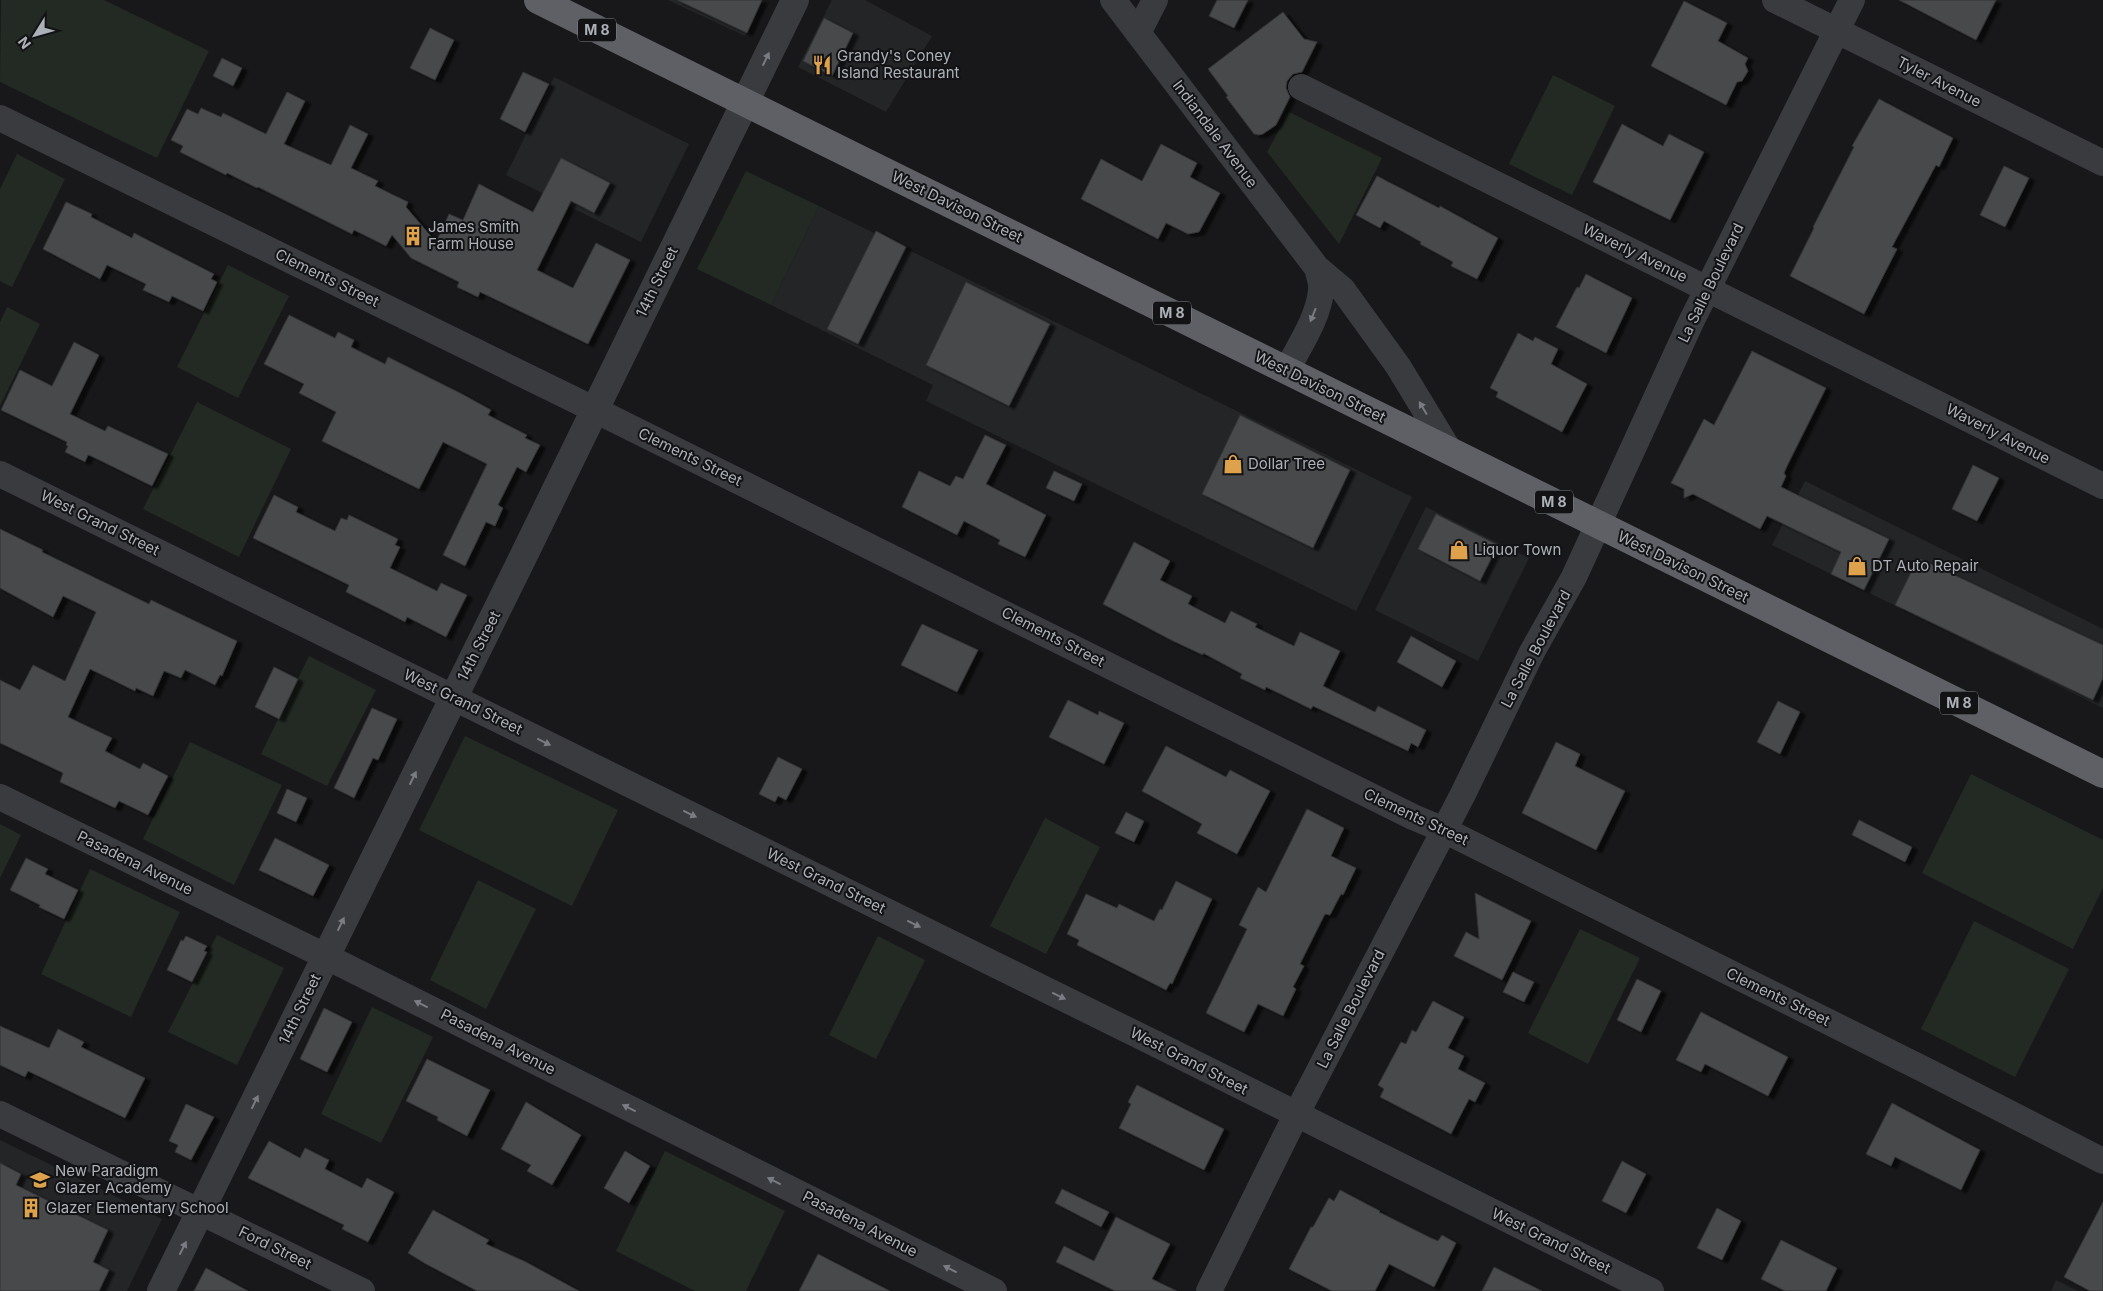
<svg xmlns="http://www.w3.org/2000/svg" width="2103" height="1291" font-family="Inter,sans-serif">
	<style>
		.built { fill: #242527 }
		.green { fill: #232a23 }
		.building { fill: #47494c; stroke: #333336; filter: url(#shadow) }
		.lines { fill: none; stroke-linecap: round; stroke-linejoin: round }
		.minor { stroke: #3a3b3f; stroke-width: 26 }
		.tertiary { stroke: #3a3b3f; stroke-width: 28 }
		.trunk { stroke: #5e6066; stroke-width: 28 }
		.oneway { fill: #797c82 }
		.labels { text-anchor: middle; stroke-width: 4; stroke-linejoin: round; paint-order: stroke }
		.shield { fill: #131315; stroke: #7e8287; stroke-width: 1 }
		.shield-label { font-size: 14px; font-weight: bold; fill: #acb1b8 }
		.poi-label { font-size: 15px; fill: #acb1b8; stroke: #131315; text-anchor: start }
		.street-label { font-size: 15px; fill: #acb1b8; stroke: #131315 }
	</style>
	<defs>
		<filter id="shadow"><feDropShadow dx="5.5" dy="3" stdDeviation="1" flood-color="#0009"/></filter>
	</defs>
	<rect width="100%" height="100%" fill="#18181a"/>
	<path class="built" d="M668 0H761L745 36Z
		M832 0H865L932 36 886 112 798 67Z
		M554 77 689 144 641 242 506 175Z
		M819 206 1412 497 1356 611 926 401 933 385 771 305Z
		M1805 481 2103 629V708L1772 545Z
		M1426 507 1529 558 1478 661 1375 610Z
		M0 1140 162 1219 127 1291H0Z
		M2056 1280 2078 1291H2051Z"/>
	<path class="green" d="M1 0H104L209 51 157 158 0 82Z
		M1553 75 1615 106 1572 195 1509 164Z
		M1289 112 1382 158 1339 244 1267 152Z
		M17 154 65 179 12 287 0 281V189Z
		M746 171 819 206 771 305 697 269Z
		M228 265 289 296 238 398 177 367Z
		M7 307 40 324 0 406V322Z
		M197 402 291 449 239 557 143 509Z
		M309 656 376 690 327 786 261 754Z
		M465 736 618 810 572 906 419 830Z
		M190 742 282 785 234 885 143 839Z
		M1971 774 2103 840V888L2073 949 1922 873Z
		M1045 818 1100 847 1046 954 990 926Z
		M0 824 21 835 0 878Z
		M90 869 180 912 131 1017 41 974Z
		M478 880 536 909 486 1009 430 980Z
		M1974 921 2069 969 2015 1077 1921 1029Z
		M1580 929 1640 958 1588 1064 1528 1033Z
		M217 935 284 968 237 1065 168 1032Z
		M878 936 925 960 876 1059 829 1035Z
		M372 1007 433 1037 381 1143 321 1114Z
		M665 1151 785 1211 746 1291H695L616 1251Z"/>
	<path class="building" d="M677 0H762L747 33Z
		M1217 0H1248L1234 28 1209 16Z
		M1899 0H1996L1976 40Z
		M1684 1 1727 23 1718 41 1748 58 1745 64 1748 71 1742 81 1737 82 1726 105 1651 66Z
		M1283 12 1304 39 1317 42 1302 72 1293 74 1287 81 1286 88 1290 97 1276 125 1263 134 1259 135 1254 134 1226 97 1228 96 1208 69Z
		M824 18 853 33 832 76 803 61Z
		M430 28 454 40 435 80 410 68Z
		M222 58 242 68 233 86 213 76Z
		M523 72 549 84 525 132 500 119Z
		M287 92 305 101 284 144 331 165 350 125 368 134 351 168 378 181 375 186 408 202 406 207 436 242 449 214 463 220 479 184 533 212 561 158 610 183 594 213 571 201 537 270 573 288 596 243 630 260 588 344 480 292 478 297 457 287 459 282 411 258 392 235 386 246 354 230 352 234 258 187 257 188 227 173 226 175 180 152 183 146 171 140 187 109 198 114 201 108 221 117 223 113 266 134Z
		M1879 99 1953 138 1939 167 1936 165 1892 247 1897 249 1864 314 1790 276 1814 228 1813 227 1854 147 1852 146Z
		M1622 124 1663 146 1669 134 1704 152 1670 220 1593 182Z
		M1161 144 1197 163 1190 177 1220 193 1199 232 1188 234 1166 223 1158 239 1081 199 1101 159 1142 181Z
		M2004 166 2029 178 2005 227 1980 215Z
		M1377 176 1439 208 1440 206 1498 238 1477 279 1451 266 1453 262 1420 244 1421 242 1384 221 1380 228 1356 215Z
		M66 202 92 214 91 217 132 238 134 233 214 274 211 279 217 282 203 311 172 296 169 302 143 290 146 284 107 265 100 279 43 249Z
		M876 231 906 247 858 344 827 329Z
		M1586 274 1632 298 1606 353 1556 327 1577 287 1579 288Z
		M966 282 1050 324 1009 406 926 365Z
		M289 315 335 338 338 332 354 340 351 347 385 364 388 357 462 394 491 410 488 415 527 435 525 438 540 445 526 472 517 467 498 505 503 508 495 526 486 522 465 566 443 555 487 464 443 442 419 489 322 441 336 412 299 393 304 384 264 364Z
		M1518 333 1533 341 1535 337 1558 349 1551 364 1587 384 1562 432 1496 397 1498 392 1490 388Z
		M74 342 99 355 70 414 105 431 108 426 168 454 152 486 91 456 88 455 85 462 65 452 68 446 66 445 67 442 1 410 20 370 52 386Z
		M1752 351 1826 388 1788 464 1784 473 1786 476 1781 487 1889 539 1864 590 1831 574 1841 552 1767 516 1760 529 1693 494 1684 498V489L1671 483 1704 419 1714 425Z
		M1240 415 1350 470 1313 548 1202 494Z
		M985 435 1006 445 986 484 1046 515 1025 557 998 544 1000 540 964 521 957 535 902 507 919 471 950 486 956 476 963 479Z
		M1973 465 1999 478 1977 521 1952 509Z
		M1054 471 1082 484 1074 501 1046 488Z
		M274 495 298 507 296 512 335 531 341 518 347 520 349 515 398 539 395 545 400 547 390 568 437 591 441 583 467 595 446 637 407 617 405 622 380 609 346 592 349 585 253 538Z
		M1436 514 1498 545 1480 581 1418 549Z
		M0 529 43 550 42 552 149 604 151 600 237 641 222 676 220 675 215 685 185 670 181 678 164 671 153 696 136 688 135 691 90 669 68 717 112 738 105 751 140 769 143 763 168 776 148 815 119 801 115 808 60 782 63 773 0 743V680L20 690 33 665 65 681 96 612 63 596 53 617 0 588Z
		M1134 542 1170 561 1160 580 1192 596 1188 604 1225 623 1231 611 1257 624 1255 627 1294 646 1300 632 1340 651 1323 686 1375 712 1378 706 1426 730 1418 747 1411 743 1408 751 1313 706 1311 709 1266 687 1265 690 1240 678 1242 674 1203 653V655L1171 640 1103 604Z
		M1918 558 2103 645V678L2093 700 1895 605Z
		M922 624 978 650 957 692 901 665Z
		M1411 636 1456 661 1442 687 1397 662Z
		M274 667 298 679 279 719 255 707Z
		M1068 700 1098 715 1099 711 1124 723 1104 764 1049 737Z
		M1778 701 1800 712 1780 754 1757 742Z
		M372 708 397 719 378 760 373 758 354 798 334 788Z
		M1556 742 1580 754 1575 766 1625 791 1596 850 1522 813Z
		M1166 746 1226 777 1230 770 1270 791 1237 854 1197 833 1202 824 1142 791Z
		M778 757 802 769 786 800 778 796 775 802 759 794Z
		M287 789 307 798 296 822 277 813Z
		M1307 809 1344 828 1331 856 1356 868 1343 895 1341 894 1330 915 1325 914 1300 964 1304 966 1293 987 1296 989 1283 1016 1258 1004 1244 1032 1206 1013 1247 929 1239 925 1258 887 1266 892Z
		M1126 812 1144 821 1134 842 1115 833Z
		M1859 820 1912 847 1905 862 1852 835Z
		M275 838 329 865 313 896 259 870Z
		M26 858 48 869 45 874 78 890 64 919 39 907 40 905 10 890Z
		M1176 881 1212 899 1172 984 1170 983 1166 990 1077 945 1079 940 1067 934 1086 894 1117 908 1119 904 1154 921 1160 909 1162 910Z
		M1475 893 1531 921 1502 980 1454 956 1466 932 1479 939Z
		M186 936 207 946 204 951 207 952 192 982 167 970 181 940 183 941Z
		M1513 972 1534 982 1524 1002 1503 992Z
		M1637 979 1661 991 1641 1032 1617 1020Z
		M1433 1001 1464 1017 1448 1048 1464 1056 1458 1069 1485 1083 1475 1102 1469 1099 1451 1134 1380 1097 1384 1089 1378 1085 1401 1042 1406 1044 1412 1030 1416 1032Z
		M324 1008 352 1022 327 1072 300 1059Z
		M1701 1012 1788 1057 1768 1096 1705 1064 1701 1072 1676 1060Z
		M0 1026 49 1048 58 1029 84 1042 81 1047 145 1078 125 1118 28 1071 25 1077 0 1065Z
		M427 1059 490 1090 467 1136 437 1120 438 1117 406 1101Z
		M1137 1085 1224 1129 1204 1170 1119 1128 1131 1104 1128 1102Z
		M526 1102 581 1135 552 1185 527 1171 531 1165 501 1149Z
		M1892 1103 1980 1150 1961 1190 1895 1157 1891 1166 1866 1154Z
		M186 1104 214 1117 191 1160 175 1152 178 1145 169 1141Z
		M269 1141 300 1158 305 1148 329 1160 325 1169 362 1188 367 1178 394 1192 368 1242 342 1229 344 1225 248 1178Z
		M625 1151 650 1166 629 1203 604 1188Z
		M1622 1161 1646 1174 1626 1213 1602 1201Z
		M0 1163 21 1174 16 1185 108 1230 93 1262 109 1270 99 1291H0Z
		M1062 1189 1109 1212 1101 1227 1055 1203Z
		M1340 1190 1380 1211 1379 1212 1431 1238 1438 1241 1442 1235 1456 1243 1434 1287 1389 1264 1375 1291H1332L1289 1269 1311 1227H1313L1329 1198 1334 1201Z
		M2103 1202V1291H2090L2064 1277Z
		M1717 1208 1741 1221 1722 1260 1697 1248Z
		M433 1210 489 1240 486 1244 526 1262 579 1291H477L426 1264 408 1253Z
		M1116 1217 1170 1244 1152 1279 1177 1291H1115L1056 1262 1064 1246 1094 1261Z
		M1781 1240 1837 1268 1826 1291H1785L1761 1279Z
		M818 1254 851 1271 890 1291H799Z
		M1494 1267 1542 1291H1482Z
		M206 1268 248 1291H194Z"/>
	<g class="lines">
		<path class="minor" d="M1113 0 1317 268 1343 290 1398 366 1449 450
			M1775 0 2103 163
			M1138 33 1155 0
			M1301 87 2103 486
			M0 118 577 401 1413 817 1444 830 1929 1072 2103 1161
			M1287 370C1299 346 1318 319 1321 291 1322 283 1319 276 1317 268
			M0 474 1154 1043 1651 1291
			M0 797 325 956 994 1291
			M0 1114 362 1291
			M1209 1291 1296 1115 1463 794 1532 652 1574 577 1691 322 1852 0"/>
		<path class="tertiary" d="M161 1291 524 555 795 0"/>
		<path class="trunk" d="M538 0 2103 774"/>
	</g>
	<defs><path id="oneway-solid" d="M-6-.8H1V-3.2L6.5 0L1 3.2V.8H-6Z" transform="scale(1.25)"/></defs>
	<g class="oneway">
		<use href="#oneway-solid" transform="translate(766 59) rotate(-64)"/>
		<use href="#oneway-solid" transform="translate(1313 315) rotate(112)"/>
		<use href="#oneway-solid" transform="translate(1423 408) rotate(-121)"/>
		<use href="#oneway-solid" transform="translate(544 742) rotate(26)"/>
		<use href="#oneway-solid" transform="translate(413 778) rotate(-64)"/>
		<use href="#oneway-solid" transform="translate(690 814) rotate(26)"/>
		<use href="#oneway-solid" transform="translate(341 924) rotate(-64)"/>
		<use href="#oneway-solid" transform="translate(914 924) rotate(26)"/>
		<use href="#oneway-solid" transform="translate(1059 996) rotate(26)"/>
		<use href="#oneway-solid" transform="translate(421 1004) rotate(-153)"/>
		<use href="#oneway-solid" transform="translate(255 1102) rotate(-64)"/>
		<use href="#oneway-solid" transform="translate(629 1108) rotate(-153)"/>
		<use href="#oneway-solid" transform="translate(774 1181) rotate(-153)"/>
		<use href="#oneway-solid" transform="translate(183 1248) rotate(-63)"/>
		<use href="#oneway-solid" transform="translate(950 1269) rotate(-153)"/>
	</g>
	<defs>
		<symbol id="restaurant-bare" viewBox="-9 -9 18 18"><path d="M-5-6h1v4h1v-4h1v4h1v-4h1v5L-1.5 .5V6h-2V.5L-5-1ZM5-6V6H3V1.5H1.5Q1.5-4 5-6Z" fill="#dea24c" stroke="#131315" stroke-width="2.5" paint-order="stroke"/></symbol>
		<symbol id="building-bare" viewBox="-9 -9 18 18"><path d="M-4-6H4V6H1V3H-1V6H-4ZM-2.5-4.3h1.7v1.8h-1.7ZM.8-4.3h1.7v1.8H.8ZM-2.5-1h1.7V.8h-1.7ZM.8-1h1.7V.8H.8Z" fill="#dea24c" stroke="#131315" stroke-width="2.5" paint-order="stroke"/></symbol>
		<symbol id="shop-bare" viewBox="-9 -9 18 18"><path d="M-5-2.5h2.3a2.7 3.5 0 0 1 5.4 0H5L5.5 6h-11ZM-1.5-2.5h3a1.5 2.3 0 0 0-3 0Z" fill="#dea24c" stroke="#131315" stroke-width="2.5" paint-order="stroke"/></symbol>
		<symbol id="school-bare" viewBox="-9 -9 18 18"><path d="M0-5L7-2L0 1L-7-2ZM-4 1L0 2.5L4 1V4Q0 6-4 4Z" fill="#dea24c" stroke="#131315" stroke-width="2.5" paint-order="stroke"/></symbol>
	</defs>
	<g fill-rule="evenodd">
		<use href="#restaurant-bare" x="808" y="51" width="28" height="28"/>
		<use href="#building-bare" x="399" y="222" width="28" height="28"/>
		<use href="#shop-bare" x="1219" y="450" width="28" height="28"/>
		<use href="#shop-bare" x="1445" y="536" width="28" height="28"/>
		<use href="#shop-bare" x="1843" y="552" width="28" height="28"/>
		<use href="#school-bare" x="26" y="1166" width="28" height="28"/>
		<use href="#building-bare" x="17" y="1194" width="28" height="28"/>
	</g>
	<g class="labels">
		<g class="shield">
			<rect x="578" y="18.5" width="38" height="23" rx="4"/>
			<rect x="1153" y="301.5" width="38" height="23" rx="4"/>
			<rect x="1535" y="490.5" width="38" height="23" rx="4"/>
			<rect x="1940" y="691.5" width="38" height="23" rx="4"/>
		</g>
		<g class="shield-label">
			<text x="597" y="35">M 8</text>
			<text x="1172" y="318">M 8</text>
			<text x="1554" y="507">M 8</text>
			<text x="1959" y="708">M 8</text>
		</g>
		<g class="poi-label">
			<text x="837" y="61">Grandy's Coney<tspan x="837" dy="17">Island Restaurant</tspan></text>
			<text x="428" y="232">James Smith<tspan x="428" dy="17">Farm House</tspan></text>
			<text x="1248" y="469">Dollar Tree</text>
			<text x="1474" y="555">Liquor Town</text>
			<text x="1872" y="571">DT Auto Repair</text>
			<text x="55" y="1176">New Paradigm<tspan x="55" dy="17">Glazer Academy</tspan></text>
			<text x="46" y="1213">Glazer Elementary School</text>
		</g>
		<g class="street-label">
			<text transform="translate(1939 82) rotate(27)" y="5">Tyler Avenue</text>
			<text transform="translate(1215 134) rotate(53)" y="5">Indiandale Avenue</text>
			<text transform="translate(957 207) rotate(26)" y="5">West Davison Street</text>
			<text transform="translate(1635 253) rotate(26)" y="5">Waverly Avenue</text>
			<text transform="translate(327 278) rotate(26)" y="5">Clements Street</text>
			<text transform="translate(657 282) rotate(-64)" y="5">14th Street</text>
			<text transform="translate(1711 283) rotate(-64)" y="5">La Salle Boulevard</text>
			<text transform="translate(1320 387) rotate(26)" y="5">West Davison Street</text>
			<text transform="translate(1998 434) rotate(27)" y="5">Waverly Avenue</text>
			<text transform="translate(690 457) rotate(26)" y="5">Clements Street</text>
			<text transform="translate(100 523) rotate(26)" y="5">West Grand Street</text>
			<text transform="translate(1683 567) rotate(26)" y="5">West Davison Street</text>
			<text transform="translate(1053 637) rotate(27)" y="5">Clements Street</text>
			<text transform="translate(479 646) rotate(-63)" y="5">14th Street</text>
			<text transform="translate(1536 649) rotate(-62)" y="5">La Salle Boulevard</text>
			<text transform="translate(463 702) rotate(26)" y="5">West Grand Street</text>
			<text transform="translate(1416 817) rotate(25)" y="5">Clements Street</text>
			<text transform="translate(135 863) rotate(26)" y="5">Pasadena Avenue</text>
			<text transform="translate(826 881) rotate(26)" y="5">West Grand Street</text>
			<text transform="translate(1778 997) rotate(26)" y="5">Clements Street</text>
			<text transform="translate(300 1009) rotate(-64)" y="5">14th Street</text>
			<text transform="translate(1351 1009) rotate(-63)" y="5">La Salle Boulevard</text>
			<text transform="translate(498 1042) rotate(27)" y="5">Pasadena Avenue</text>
			<text transform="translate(1189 1061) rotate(27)" y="5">West Grand Street</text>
			<text transform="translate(860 1224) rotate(27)" y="5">Pasadena Avenue</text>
			<text transform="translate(1551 1241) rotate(26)" y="5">West Grand Street</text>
			<text transform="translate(275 1248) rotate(26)" y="5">Ford Street</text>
		</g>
	</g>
	<g transform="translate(35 35) rotate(233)" stroke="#131315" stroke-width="4" paint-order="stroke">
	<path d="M0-4L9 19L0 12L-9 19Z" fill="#acb1b8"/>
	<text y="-8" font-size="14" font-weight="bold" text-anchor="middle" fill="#acb1b8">N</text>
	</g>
</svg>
